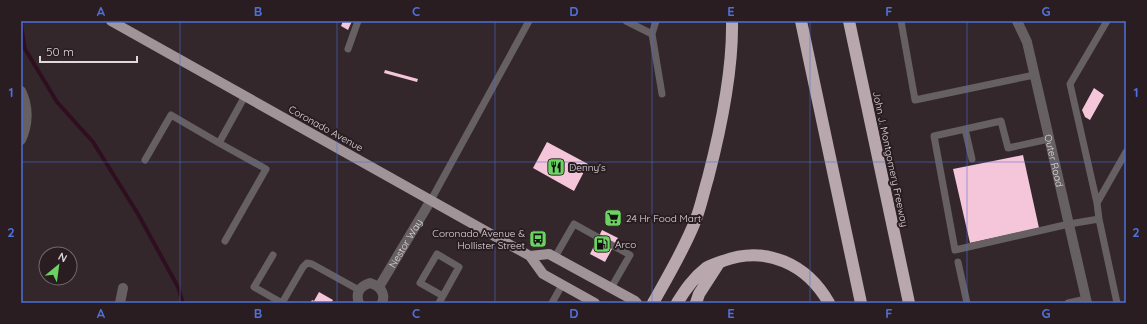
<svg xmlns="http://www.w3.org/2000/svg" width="1147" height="324" font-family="Quicksand,sans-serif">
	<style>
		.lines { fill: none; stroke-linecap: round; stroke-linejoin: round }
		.stream { stroke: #2f0f1f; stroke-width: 4 }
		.building { fill: #f5c6d9 }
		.service { stroke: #666062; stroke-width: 7 }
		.minor { stroke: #666062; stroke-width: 10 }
		.tertiary { stroke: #666062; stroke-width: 10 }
		.primary { stroke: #a09499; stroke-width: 10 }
		.motorway { stroke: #b8a8ae; stroke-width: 12 }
		.grid { fill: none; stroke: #4e70d9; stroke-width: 1; stroke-opacity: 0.55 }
		.labels { text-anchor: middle; stroke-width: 4; stroke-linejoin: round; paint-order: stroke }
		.street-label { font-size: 10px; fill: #e0d8db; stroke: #291d22 }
		.poi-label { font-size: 10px; fill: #e0d8db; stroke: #291d22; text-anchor: start }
		.neatline { fill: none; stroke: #4e70d9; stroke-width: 1.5 }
		.grid-label { font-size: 13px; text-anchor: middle; font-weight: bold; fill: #4e70d9 }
	</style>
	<rect width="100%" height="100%" fill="#33272c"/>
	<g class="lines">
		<path class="stream" d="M22 21 21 25 25 49 57 102 93 142 138 214 178 287 183 303"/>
	</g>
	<path class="building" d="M343 21H352L348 30 341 26Z
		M385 70 418 79 417 82 384 73Z
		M1094 88 1104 95 1090 120 1085 117 1082 110Z
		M547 142 588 164 574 191 533 168Z
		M1023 155 1039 228 970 243 953 169Z
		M602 230 618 238 605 262 590 254Z
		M319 292 333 300 331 303H310L312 300 314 301Z"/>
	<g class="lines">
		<path class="service" d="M626 21 652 34 656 21
			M901 21 915 100 1034 75
			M1107 21 1070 84 1097 203 1099 219 1117 303
			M652 34 662 94
			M348 49 358 21
			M965 129 972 159
			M1049 139 1008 148 1001 121 934 136 955 250 1069 224 1099 219
			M219 143 266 169 225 241
			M145 160 171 115 219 143 245 96
			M431 200 529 21
			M1097 203 1126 152
			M273 255 254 287 282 303 303 267 307 263 312 264 359 290
			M555 257 574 224 630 255 611 288
			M958 262 967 303
			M439 303 459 267 437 254 420 283 443 296
			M552 303 562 285
			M1068 303 1086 299"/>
		<path class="minor" d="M21 91C29 107 28 125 21 140
			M120 303 123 288"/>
		<g class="tertiary">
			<path id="s1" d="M1017 21 1027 42 1087 303"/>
			<path id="s2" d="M379 287 431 200"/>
			<path d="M359 303C355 293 360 286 370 283 380 286 386 293 382 303"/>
		</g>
		<path class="primary" d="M111 21 530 256 543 274 595 303
			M530 256 549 254 635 301 637 303"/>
		<path class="motorway" d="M801 21 861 303
			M849 21 909 303
			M653 303C668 276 685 248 696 219 701 206 704 191 708 178 721 128 733 72 732 21
			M677 303C685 290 693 278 706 268 711 265 717 263 723 261 766 245 807 264 829 303
			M696 303 699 294 719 263"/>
	</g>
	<path class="grid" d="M180 21V303M337 21V303M495 21V303M652 21V303M810 21V303M967 21V303M21 162H1126"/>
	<defs>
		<symbol id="restaurant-square" viewBox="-11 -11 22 22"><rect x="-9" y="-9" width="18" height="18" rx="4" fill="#6cd362" stroke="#291d22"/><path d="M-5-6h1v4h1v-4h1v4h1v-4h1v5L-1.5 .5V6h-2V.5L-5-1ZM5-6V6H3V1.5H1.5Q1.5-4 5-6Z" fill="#111"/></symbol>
		<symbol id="supermarket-square" viewBox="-11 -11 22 22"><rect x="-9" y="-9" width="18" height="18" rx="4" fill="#6cd362" stroke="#291d22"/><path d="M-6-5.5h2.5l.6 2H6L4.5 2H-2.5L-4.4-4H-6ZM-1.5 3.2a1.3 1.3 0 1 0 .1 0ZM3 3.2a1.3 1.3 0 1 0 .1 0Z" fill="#111"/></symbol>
		<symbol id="bus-square" viewBox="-11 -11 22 22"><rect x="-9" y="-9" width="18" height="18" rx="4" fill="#6cd362" stroke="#291d22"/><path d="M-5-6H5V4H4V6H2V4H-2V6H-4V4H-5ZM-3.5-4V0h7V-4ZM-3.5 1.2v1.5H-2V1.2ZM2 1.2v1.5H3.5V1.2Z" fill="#111"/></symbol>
		<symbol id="fuel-square" viewBox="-11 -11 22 22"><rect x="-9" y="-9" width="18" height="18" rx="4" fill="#6cd362" stroke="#291d22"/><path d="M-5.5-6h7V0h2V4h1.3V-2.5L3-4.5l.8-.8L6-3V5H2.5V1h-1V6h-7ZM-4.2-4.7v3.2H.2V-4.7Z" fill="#111"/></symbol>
	</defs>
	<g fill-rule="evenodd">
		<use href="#restaurant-square" x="546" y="157" width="20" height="20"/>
		<use href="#supermarket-square" x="603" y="208" width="20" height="20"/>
		<use href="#bus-square" x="528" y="229" width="20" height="20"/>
		<use href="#fuel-square" x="592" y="234" width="20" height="20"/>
	</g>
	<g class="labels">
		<g class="street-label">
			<text transform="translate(326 128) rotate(29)" y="4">Coronado Avenue</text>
			<text transform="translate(891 159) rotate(78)" y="4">John J. Montgomery Freeway</text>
			<text dy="4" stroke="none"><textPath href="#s1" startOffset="145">Outer Road</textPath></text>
			<text dy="4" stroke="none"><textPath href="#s2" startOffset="51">Nestor Way</textPath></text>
		</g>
		<g class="poi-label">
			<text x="569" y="171">Denny's</text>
			<text x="626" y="222">24 Hr Food Mart</text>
			<text x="525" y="237" text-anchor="end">Coronado Avenue &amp;<tspan x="525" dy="12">Hollister Street</tspan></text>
			<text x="615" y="248">Arco</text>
		</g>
	</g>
	<rect width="1147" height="324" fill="none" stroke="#291d22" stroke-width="44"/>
	<g transform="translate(58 266) rotate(29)"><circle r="19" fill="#291d22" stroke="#72686c"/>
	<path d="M0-3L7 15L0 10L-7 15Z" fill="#6cd362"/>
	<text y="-6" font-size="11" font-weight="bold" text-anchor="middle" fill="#e0d8db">N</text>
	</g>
	<path d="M40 56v6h97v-6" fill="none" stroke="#e0d8db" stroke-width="2"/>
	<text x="46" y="56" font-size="12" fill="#e0d8db" stroke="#291d22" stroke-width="3" paint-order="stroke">50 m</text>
	<rect x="22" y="22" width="1103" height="280" class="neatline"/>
	<g class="grid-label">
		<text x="101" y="16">A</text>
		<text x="258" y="16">B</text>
		<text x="416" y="16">C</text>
		<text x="574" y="16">D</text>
		<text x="731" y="16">E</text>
		<text x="889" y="16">F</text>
		<text x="1046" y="16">G</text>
		<text x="11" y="97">1</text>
		<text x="1136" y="97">1</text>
		<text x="11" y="237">2</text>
		<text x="1136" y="237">2</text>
		<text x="101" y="318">A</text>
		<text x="258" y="318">B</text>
		<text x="416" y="318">C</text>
		<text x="574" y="318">D</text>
		<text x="731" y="318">E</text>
		<text x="889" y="318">F</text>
		<text x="1046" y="318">G</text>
	</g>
</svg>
